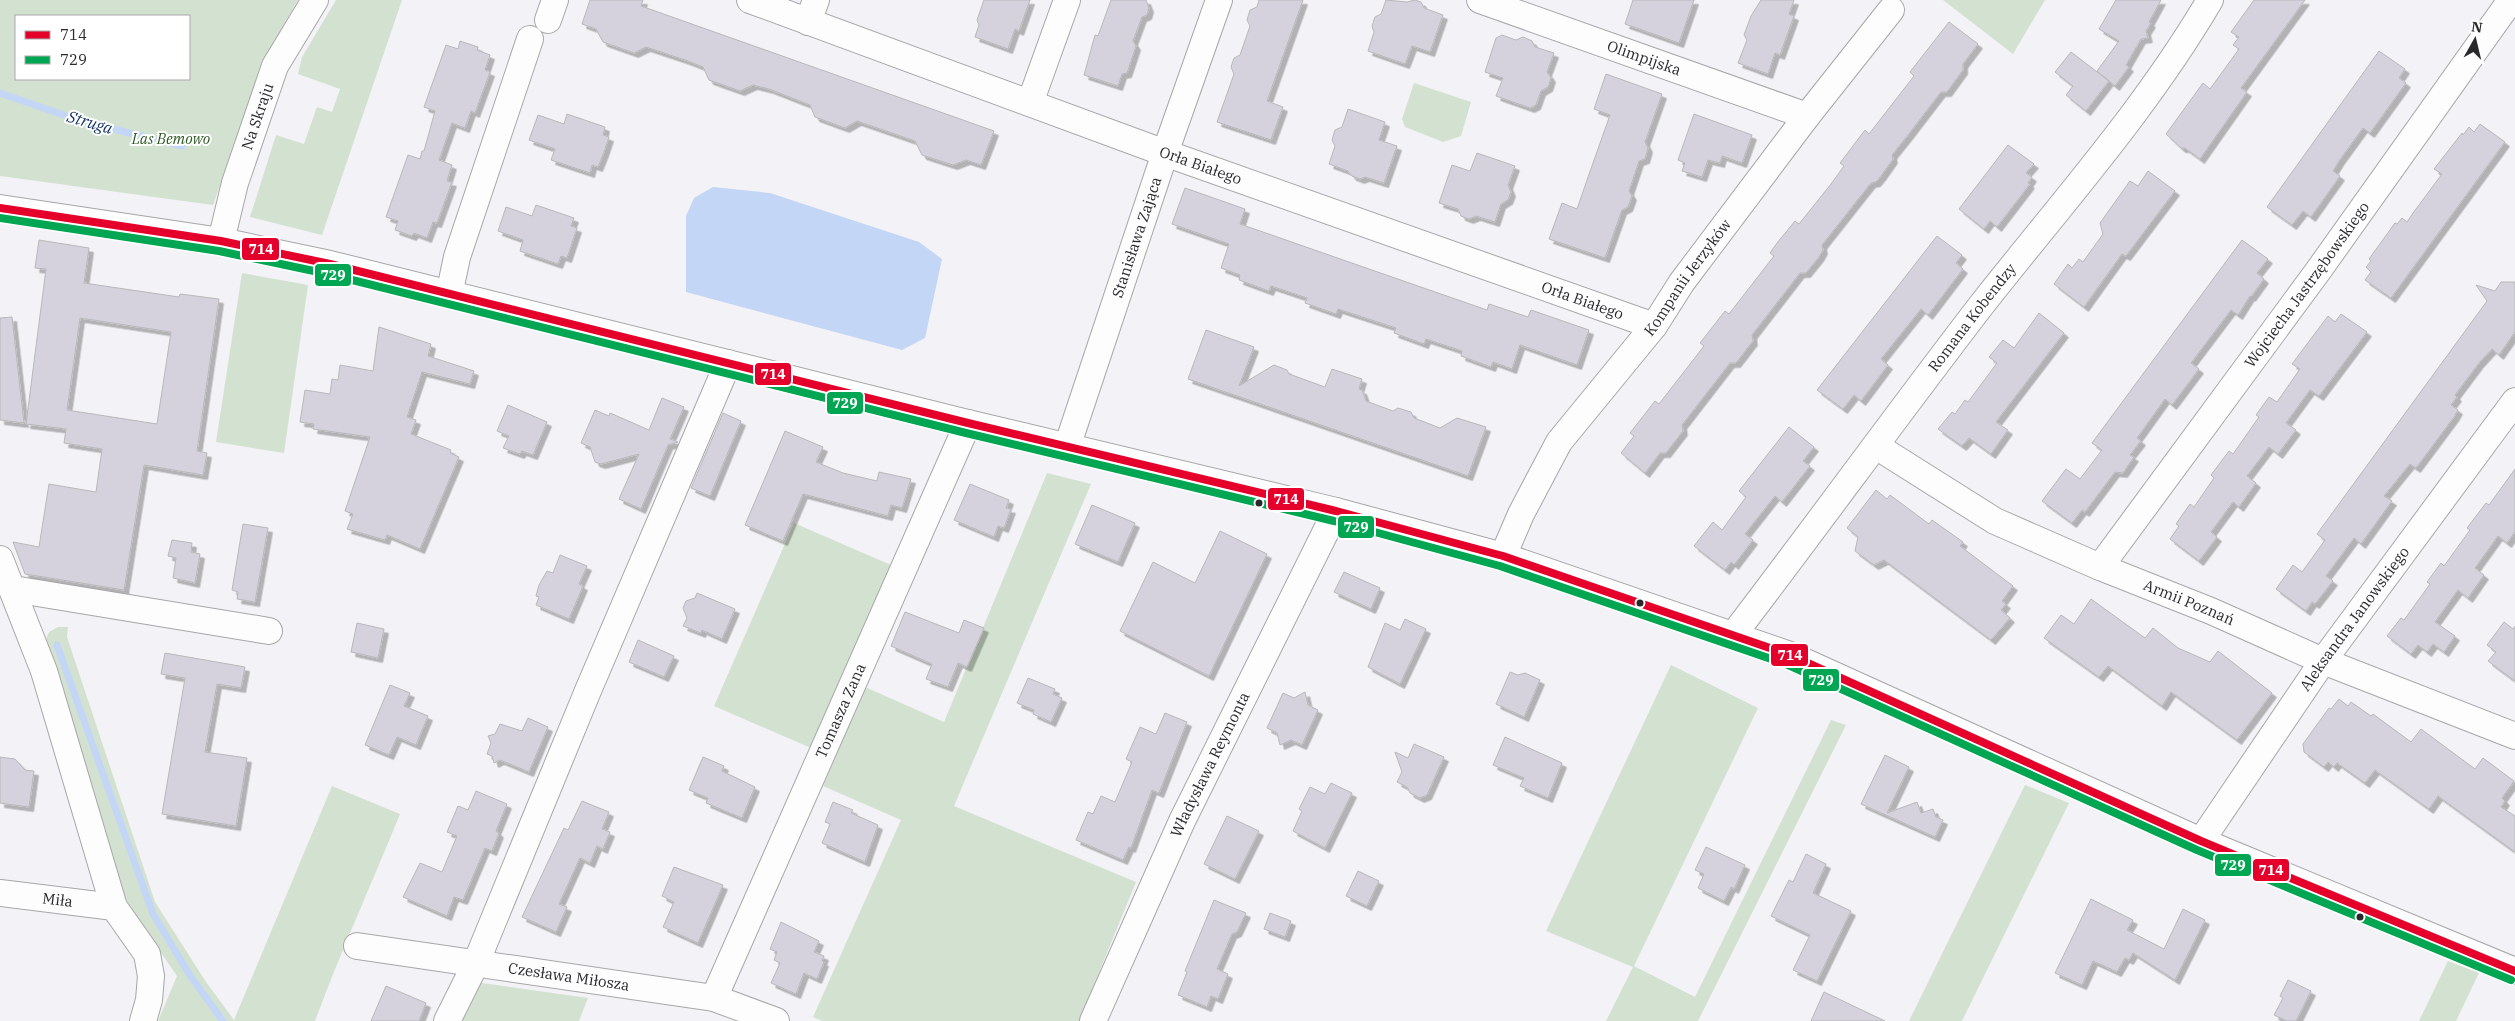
<svg xmlns="http://www.w3.org/2000/svg" width="2515" height="1021" font-family="'IBM Plex Serif',serif">
	<style>
		.green { fill: #d3e2d0; fill-rule: evenodd }
		.water { fill: #c4d6f5 }
		.lines { fill: none; stroke-linecap: round; stroke-linejoin: round }
		.stream { stroke: #c4d6f5; stroke-width: 7 }
		.building { fill: #d5d2dd; stroke: #b8b8ba; fill-rule: evenodd; filter: url(#shadow) }
		.minor-casing { stroke: #a7a6a8; stroke-width: 28 }
		.minor { stroke: #fdfdfe; stroke-width: 26 }
		.bus-1-casing { stroke: #fff; stroke-width: 11 }
		.bus-2-casing { stroke: #fff; stroke-width: 11 }
		.bus-1 { stroke: #e4002b; stroke-width: 8 }
		.bus-2 { stroke: #00a651; stroke-width: 8 }
		.bus-dot { fill: #29282b; stroke: #fff; stroke-width: 2 }
		.labels { text-anchor: middle; stroke-width: 4; stroke-linejoin: round; paint-order: stroke }
		.street-label { font-size: 15px; fill: #29282b; stroke: #fff }
		.park-label { font-size: 15px; font-style: italic; fill: #2d5822; stroke: #fff }
		.water-label { font-size: 16px; font-style: italic; fill: #133365; stroke: #fff }
		.line-badge { stroke: #fff; stroke-width: 2 }
		.badge-label { font-size: 14px; text-anchor: middle; font-weight: bold; fill: #fff }
	</style>
	<defs>
		<filter id="shadow"><feDropShadow dx="4.5" dy="4.5" stdDeviation="0" flood-color="#0004"/></filter>
	</defs>
	<rect width="100%" height="100%" fill="#f3f2f6"/>
	<path class="green" d="M0 0H298L268 52 213 205 0 176ZM16 16H189V79H16Z
		M336 0H402L322 235 250 217 276 135 304 144 317 107 332 112 340 89 298 74 302 57Z
		M1943 0H2045L2013 54Z
		M1414 83 1471 102 1461 136 1443 142 1405 127 1402 119Z
		M242 273 308 285 284 453 216 442Z
		M1047 473 1091 484 954 806 1136 882 1079 1021H822L813 1017 901 820 823 786 865 687 944 722Z
		M794 523 898 568 818 751 714 706Z
		M58 627H68L67 637 155 902 206 982 234 1020 332 786 400 814C372 883 341 951 315 1021H158L177 976 132 911 123 892 45 641 49 632Z
		M1671 665 1758 708 1634 966 1695 997 1831 720 1846 725 1698 1021H1606L1633 967 1546 931Z
		M2025 785 2069 803 1962 1021H1909Z
		M2448 961 2479 973 2456 1021H2419Z
		M475 982 588 998 579 1021H457Z"/>
	<path class="water" d="M713 187 770 193 919 242 942 259 925 338 902 350 686 292V216L694 198Z"/>
	<g class="lines">
		<path class="stream" d="M0 93 81 121 182 146
			M57 645 153 914 191 977 223 1021"/>
	</g>
	<path class="building" d="M590 0H643L641 6 994 131 981 165 966 160 953 165 922 155 915 141 857 121 845 128 815 117 810 105 769 89 753 85 740 91 709 80 703 67 688 61 646 47 634 53 603 42 596 29 582 24Z
		M984 0H1030L1019 31 1015 29 1008 49 975 37 979 25 977 20Z
		M1111 0H1146L1149 8 1147 15 1142 17 1133 41 1136 46 1127 73 1122 74 1118 86 1084 75 1095 35 1098 36Z
		M1259 0H1303L1267 101 1283 107 1271 140 1217 122 1234 74 1231 67 1234 58 1240 55 1250 26 1247 20 1250 10 1257 7Z
		M1386 0 1407 2 1415 0 1421 2 1424 8 1443 15 1430 52 1412 46 1405 64 1368 51 1374 32 1372 26 1375 17 1381 14Z
		M1633 0H1694L1679 43 1625 24Z
		M1761 0H1794L1789 14 1794 16 1780 55 1775 53 1768 74 1738 63 1747 40 1744 35 1751 16Z
		M2116 0H2161L2149 22 2151 23 2146 31 2148 38 2141 39 2126 65 2129 67 2115 86 2097 71 2119 41 2099 29Z
		M2254 0H2305L2241 88 2247 92 2200 159 2185 148H2181L2166 134 2203 83 2210 89 2239 49 2233 45 2239 37 2231 32Z
		M1949 22 1978 44 1963 64V70L1947 92H1941L1908 135 1892 155 1893 159 1881 176 1876 182 1871 183 1822 245 1823 250 1819 257 1806 273H1800L1752 335 1753 341 1736 363H1730L1682 425 1683 431 1666 453H1660L1645 473 1621 453 1634 436 1630 433 1655 401 1659 404 1704 346 1700 343 1725 311 1729 314 1760 274 1774 256 1770 253 1777 243 1795 221 1799 224 1831 184 1844 166 1840 163 1865 130 1869 134 1914 76 1910 72Z
		M1502 35 1516 40 1523 37 1532 41 1535 47 1554 53 1547 72 1551 78 1548 87 1541 91 1536 105 1530 108 1496 96 1503 78 1485 72 1496 38Z
		M460 41 478 47 477 50 490 55 485 70 490 72 475 113 471 111 465 128 452 123 439 160 452 165 447 181 452 182 437 223 433 222 427 238 414 233 412 236 395 230 398 221 386 217 408 155 420 159 422 151H424L435 111 424 107 446 45 458 49Z
		M2379 51 2405 69 2399 78 2406 83 2370 133 2363 128 2339 161 2333 171 2340 176 2311 217 2303 211 2292 225 2267 207Z
		M2071 52 2109 81 2086 111 2066 95 2073 86 2055 72Z
		M1606 74 1662 94 1645 142 1648 148 1645 159 1639 161 1629 191 1632 196 1628 207 1622 210 1605 258 1549 239 1562 203 1577 209 1587 180 1610 115 1594 109Z
		M1348 109 1385 122 1379 140 1397 146 1384 183 1365 177 1360 179 1352 176 1348 171 1329 164 1335 146 1332 140 1335 130 1342 127Z
		M567 114 605 127 603 135 609 137 604 152 598 167 592 165 590 173 551 160 555 149 529 140 538 115 564 124Z
		M1694 114 1752 135 1742 163 1722 156 1720 163 1708 160 1702 177 1682 171 1685 163 1678 160Z
		M2480 124 2505 142 2391 298 2365 280 2371 272 2366 267 2371 261 2369 259 2395 223 2397 224 2402 218 2407 222 2413 213 2442 174 2434 169 2462 133 2463 135 2469 127 2474 132Z
		M2008 145 2034 164 2026 173 2032 177 2028 183 2030 184 1997 227 1990 221 1984 229 1959 209Z
		M1477 153 1515 166 1508 185 1511 192 1508 200 1501 204 1495 222 1476 216 1469 219 1461 216 1458 209 1439 203 1452 165 1470 171Z
		M2148 171 2175 191 2126 256 2122 254 2084 307 2054 284 2068 264 2072 268 2079 259 2083 262 2103 234 2100 223 2130 181 2138 186Z
		M1185 188 1245 209 1240 224 1392 277 1487 310 1489 304 1528 317 1531 310 1589 330 1577 365 1520 345 1512 369 1493 362 1491 367 1461 356 1462 351 1426 339 1424 344 1394 333 1396 328 1338 309 1336 314 1305 303 1307 298 1271 286 1269 291 1239 280 1240 275 1221 268 1229 244 1172 224Z
		M536 205 574 218 571 226 577 228 567 258 561 256 558 264 520 251 523 240 498 231 506 207 532 216Z
		M1937 236 1962 255 1956 263 1963 269 1928 315 1921 309 1881 359 1888 365 1861 401 1854 395 1843 409 1817 390Z
		M39 240 89 248 84 283 179 297 180 294 219 299 197 451 207 453 203 475 144 465 124 590 25 574 13 542 39 547 49 484 96 492 102 449 64 443 66 429 26 424 46 269 35 268ZM80 318 171 332 157 424 67 410Z
		M2242 240 2268 259 2257 273 2264 279 2251 297 2250 296 2238 315 2231 310 2191 363 2199 369 2172 405 2165 399 2137 438 2141 441 2130 455 2134 457 2123 473 2115 472 2085 512 2082 510 2072 523 2042 501 2066 469 2080 479 2102 450 2092 443Z
		M2501 282H2515V332L2499 355 2492 349 2479 363 2455 395 2457 397 2451 405 2458 410 2454 417 2416 468 2410 464 2384 496 2392 501 2361 544 2354 538 2326 576 2333 581 2315 604 2312 602 2306 611 2276 589 2293 565 2302 572 2325 540 2317 534 2487 301 2476 285 2495 291Z
		M2039 313 2064 333 1996 422 2008 430 1991 454 1969 438 1962 446 1938 429 1952 412 1955 414 1965 400 1968 402 1997 363 1989 357 2003 340 2014 348Z
		M2341 314 2367 332 2319 396 2310 390 2286 423 2296 430 2278 454 2269 447 2247 476 2256 483 2239 507 2233 502 2211 532 2217 537 2199 561 2170 539 2179 526 2176 524 2190 504 2194 507 2214 478 2211 475 2229 451 2233 454 2259 417 2256 415 2269 397 2277 402 2300 369 2292 364 2328 316 2335 322Z
		M12 317 24 423 0 420V318Z
		M379 327 431 344 428 356 474 371 470 384 422 372 407 417 416 420 411 434 451 450 450 453 459 457 420 549 387 535 385 540 347 529 353 514 345 511 370 437 313 429 314 424 300 422 305 390 330 394 332 379 338 380 340 365 373 371Z
		M1206 330 1254 347 1239 386 1274 365 1287 370 1289 374 1325 387 1332 369 1362 379 1359 389 1362 390 1366 401 1393 411 1398 408 1411 412 1414 418 1440 428 1457 418 1486 427 1468 476 1188 379Z
		M662 398 684 407 670 439 678 442 668 445 641 509 619 499 639 454 601 464 595 462 590 447 581 443 595 410 609 416 610 413 649 430Z
		M508 405 547 422 533 455 522 451 520 454 503 448 509 436 497 431Z
		M723 413 741 421 710 496 691 488Z
		M1789 427 1814 447 1803 461 1810 466 1782 502 1775 496 1745 534 1753 540 1734 565 1731 562 1725 570 1694 546 1713 522 1722 530 1746 497 1739 491Z
		M785 431 823 447 816 462 843 473 877 481 879 472 911 479 902 508 891 505 888 516 803 494 783 541 745 525Z
		M2515 469V532L2507 543 2498 536 2475 568 2484 575 2468 598 2458 590 2435 622 2455 636 2444 652 2433 644 2427 652 2418 645 2411 654 2387 636 2401 618 2404 620 2430 584 2427 582 2441 563 2444 566 2470 530 2467 528 2486 503 2489 505Z
		M970 484 1009 500 1006 508 1011 509 1004 528 998 526 994 537 954 520Z
		M1876 490 1887 499 1890 495 1929 524 1932 520 1963 542 1960 546 2013 586 2002 601 2006 604 2001 610 2010 618 1991 640 1884 560 1874 565 1855 551 1858 537 1847 528Z
		M1092 505 1135 523 1118 562 1075 544Z
		M243 524 268 528 255 602 237 599 238 592 232 590Z
		M1220 531 1267 554 1209 676 1120 631 1153 562 1195 583Z
		M172 540 192 543 191 552 200 554 195 583 173 578 176 558 168 556Z
		M560 555 587 566 579 584 583 586 569 619 536 605 539 597 536 596 539 585 547 571 553 573Z
		M1344 572 1380 588 1371 609 1334 592Z
		M697 593 735 609 722 639 702 630 701 633 683 626 687 618 683 608 686 601 695 598Z
		M2091 599 2145 638 2153 628 2178 648 2210 662 2218 651 2272 693 2237 740 2171 692 2162 706 2108 666 2099 677 2044 638 2061 615 2074 624Z
		M905 612 959 633 964 620 984 628 967 667 958 663 948 687 926 679 932 664 891 646Z
		M1405 619 1426 629 1400 684 1368 667 1385 623 1400 630Z
		M2504 622 2513 629 2515 626V681L2488 661 2496 652 2487 645Z
		M357 623 384 629 378 658 351 652Z
		M638 640 674 656 664 677 629 662Z
		M165 653 245 667 241 688 217 684 205 752 247 758 236 826 162 814 185 678 161 674Z
		M1510 672 1518 675 1525 673 1540 680 1524 717 1496 704Z
		M1028 678 1055 689 1053 694 1062 698 1051 722 1033 714 1034 710 1017 703Z
		M390 685 410 693 404 706 428 716 416 745 397 737 389 755 365 745Z
		M1305 692 1308 705 1318 710 1302 745 1291 740 1280 745 1277 733 1267 728 1283 693 1294 698Z
		M2339 699 2348 706 2351 702 2371 716 2373 714 2411 742 2421 729 2475 769 2483 758 2514 781 2502 798 2505 801 2501 807 2515 816V852L2438 796 2429 809 2375 770 2365 783 2337 763 2334 767 2328 762 2324 767 2304 752 2303 744 2329 708 2331 709Z
		M1165 713 1187 722 1159 793 1152 790 1131 848 1129 847 1123 860 1076 840 1088 812 1093 814 1101 796 1115 802 1132 762 1126 759 1140 727 1156 734Z
		M528 718 548 727 529 772 500 760 494 763 492 756 487 754 491 743 488 736 495 734 500 724 522 731Z
		M1505 737 1562 763 1548 798 1520 786 1524 778 1493 765Z
		M1414 744 1444 757 1427 795 1420 798 1410 793 1407 787 1397 782 1402 772 1395 752 1408 758Z
		M1885 755 1909 767 1887 813 1917 802 1921 813 1933 809 1936 817 1943 820 1935 837 1861 804Z
		M0 757 15 759 25 770 34 771 29 807 0 803Z
		M703 757 724 766 722 771 755 787 742 818 706 803 708 798 689 790Z
		M1331 783 1352 793 1325 848 1293 831 1302 811 1299 809 1310 787 1325 794Z
		M476 791 507 804 496 831 499 833 492 851 485 848 463 900 454 897 447 916 403 897 420 863 442 872 457 836 447 832 458 806 468 810Z
		M582 801 609 812 602 829 610 832 603 849 597 846 590 863 580 858 559 904 567 907 556 932 522 917 564 828 568 830Z
		M833 802 853 810 851 813 878 825 865 862 822 843 830 824 825 822Z
		M1227 816 1259 831 1235 879 1204 864Z
		M1706 847 1745 865 1734 889 1731 887 1724 901 1698 888 1704 874 1695 870Z
		M1806 854 1826 864 1813 893 1851 911 1817 981 1793 970 1810 935 1771 916 1789 880 1793 882Z
		M674 867 723 885 698 943 663 927 674 902 662 896Z
		M1358 871 1379 881 1367 906 1346 896Z
		M2091 899 2133 920 2127 930 2164 949 2183 909 2205 920 2175 980 2133 953 2129 960 2125 958 2117 972 2093 961 2082 985 2055 973Z
		M1214 900 1246 913 1237 932 1232 934 1217 969 1228 974 1218 999 1211 996 1207 1007 1178 995 1187 972 1185 971Z
		M1270 913 1291 921 1285 937 1264 929Z
		M781 922 819 941 814 952 824 956 822 961 824 962 817 979 804 973 796 994 771 983 780 963 774 960 777 952 770 949Z
		M2288 980 2311 991 2296 1021H2287L2274 1015 2283 998 2280 996Z
		M386 986 426 1003 419 1021H371Z
		M1824 992 1885 1021H1811Z"/>
	<g class="lines">
		<defs>
			<g id="minor">
				<path id="s1" d="M750 0 1165 153 1654 326"/>
				<path id="s2" d="M1480 0 1807 116"/>
				<path d="M548 20 555 0"/>
				<path d="M808 22 816 0"/>
				<path d="M1030 103 1067 0"/>
				<path d="M0 208 221 241 330 264 968 423 1336 511 1503 556 1790 655 2201 841 2515 971"/>
				<path id="s3" d="M221 241 235 183 275 66 315 0"/>
				<path d="M449 295 457 257 530 39"/>
				<path id="s4" d="M1876 446 1995 521 2100 567 2211 611 2323 661 2515 736"/>
				<path id="s5" d="M1067 447 1165 153 1219 0"/>
				<path id="s6" d="M1503 556 1521 514 1559 442 1654 326 1682 282 1807 116 1891 10"/>
				<path d="M0 559 44 671 114 907 147 954 151 976 149 1000 143 1021"/>
				<path id="s7" d="M2100 567 2318 271 2511 0"/>
				<path d="M13 589 269 631"/>
				<path id="s8" d="M1734 634C1818 524 1899 412 1983 303 2061 204 2146 109 2210 0"/>
				<path id="s9" d="M2201 841 2323 661 2515 401"/>
				<path id="s10" d="M0 893 114 907"/>
				<path id="s11" d="M357 946 714 998 776 1021"/>
				<path id="s12" d="M714 998 968 423"/>
				<path d="M447 1021 476 963 587 693 728 363"/>
				<path id="s13" d="M1093 1021 1182 821 1336 511"/>
			</g>
		</defs>
		<use href="#minor" class="minor-casing"/>
		<use href="#minor" class="minor"/>
		<defs>
			<path id="bus-1" d="M0 208 221 241 330 264 968 423 1336 511 1503 556 1790 655 2201 841 2515 971"/>
			<path id="bus-2" d="M0 218 219 251 328 274 966 433 1334 521 1500 566 1786 664 2197 850 2511 980"/>
		</defs>
		<use href="#bus-1" class="bus-1-casing"/>
		<use href="#bus-2" class="bus-2-casing"/>
		<use href="#bus-1" class="bus-1"/>
		<use href="#bus-2" class="bus-2"/>
	</g>
	<g class="bus-dot">
		<circle cx="1259" cy="503" r="4.5"/>
		<circle cx="1640" cy="603" r="4.5"/>
		<circle cx="2360" cy="917" r="4.5"/>
	</g>
	<g class="labels">
		<g class="street-label">
			<text dy="5" stroke="none"><textPath href="#s2" startOffset="174">Olimpijska</textPath></text>
			<text dy="5" stroke="none"><textPath href="#s3" startOffset="130">Na Skraju</textPath></text>
			<text dy="5" stroke="none"><textPath href="#s1" startOffset="480">Orła Białego</textPath></text>
			<text dy="5" stroke="none"><textPath href="#s5" startOffset="221">Stanisława Zająca</textPath></text>
			<text dy="5" stroke="none"><textPath href="#s6" startOffset="336">Kompanii Jerzyków</textPath></text>
			<text dy="5" stroke="none"><textPath href="#s7" startOffset="350">Wojciecha Jastrzębowskiego</textPath></text>
			<text dy="5" stroke="none"><textPath href="#s1" startOffset="885">Orła Białego</textPath></text>
			<text dy="5" stroke="none"><textPath href="#s8" startOffset="396">Romana Kobendzy</textPath></text>
			<text dy="5" stroke="none"><textPath href="#s4" startOffset="351">Armii Poznań</textPath></text>
			<text dy="5" stroke="none"><textPath href="#s9" startOffset="270">Aleksandra Janowskiego</textPath></text>
			<text dy="5" stroke="none"><textPath href="#s12" startOffset="314">Tomasza Zana</textPath></text>
			<text dy="5" stroke="none"><textPath href="#s13" startOffset="282">Władysława Reymonta</textPath></text>
			<text dy="5" stroke="none"><textPath href="#s10" startOffset="58">Miła</textPath></text>
			<text dy="5" stroke="none"><textPath href="#s11" startOffset="214">Czesława Miłosza</textPath></text>
		</g>
		<g class="park-label">
			<text x="171" y="144">Las Bemowo</text>
		</g>
		<g class="water-label">
			<text transform="translate(90 122) rotate(16)" y="6">Struga</text>
		</g>
	</g>
	<g class="line-badge">
		<rect x="241" y="237" width="39" height="24" rx="5" fill="#e4002b"/>
		<rect x="314" y="263" width="38" height="24" rx="5" fill="#00a651"/>
		<rect x="754" y="362" width="38" height="24" rx="5" fill="#e4002b"/>
		<rect x="826" y="391" width="38" height="24" rx="5" fill="#00a651"/>
		<rect x="1267" y="487" width="38" height="24" rx="5" fill="#e4002b"/>
		<rect x="1337" y="515" width="38" height="24" rx="5" fill="#00a651"/>
		<rect x="1770" y="643" width="39" height="24" rx="5" fill="#e4002b"/>
		<rect x="1802" y="668" width="38" height="24" rx="5" fill="#00a651"/>
		<rect x="2214" y="853" width="38" height="24" rx="5" fill="#00a651"/>
		<rect x="2252" y="858" width="38" height="24" rx="5" fill="#e4002b"/>
	</g>
	<g class="badge-label">
		<text x="261" y="254">714</text>
		<text x="333" y="280">729</text>
		<text x="773" y="379">714</text>
		<text x="845" y="408">729</text>
		<text x="1286" y="504">714</text>
		<text x="1356" y="532">729</text>
		<text x="1790" y="660">714</text>
		<text x="1821" y="685">729</text>
		<text x="2233" y="870">729</text>
		<text x="2271" y="875">714</text>
	</g>
	<rect x="15" y="15" width="175" height="65" fill="#ffffff" stroke="#a9a9aa"/>
	<rect x="25" y="31" width="25" height="8" fill="#e4002b" stroke="#a9a9aa"/>
	<text x="60" y="40" font-size="15" fill="#29282b">714</text>
	<rect x="25" y="56" width="25" height="8" fill="#00a651" stroke="#a9a9aa"/>
	<text x="60" y="65" font-size="15" fill="#29282b">729</text>
	<g transform="translate(2475 40) rotate(8)" stroke="#ffffff" stroke-width="4" paint-order="stroke">
	<path d="M0-4L9 19L0 12L-9 19Z" fill="#29282b"/>
	<text y="-8" font-size="14" font-weight="bold" text-anchor="middle" fill="#29282b">N</text>
	</g>
</svg>
